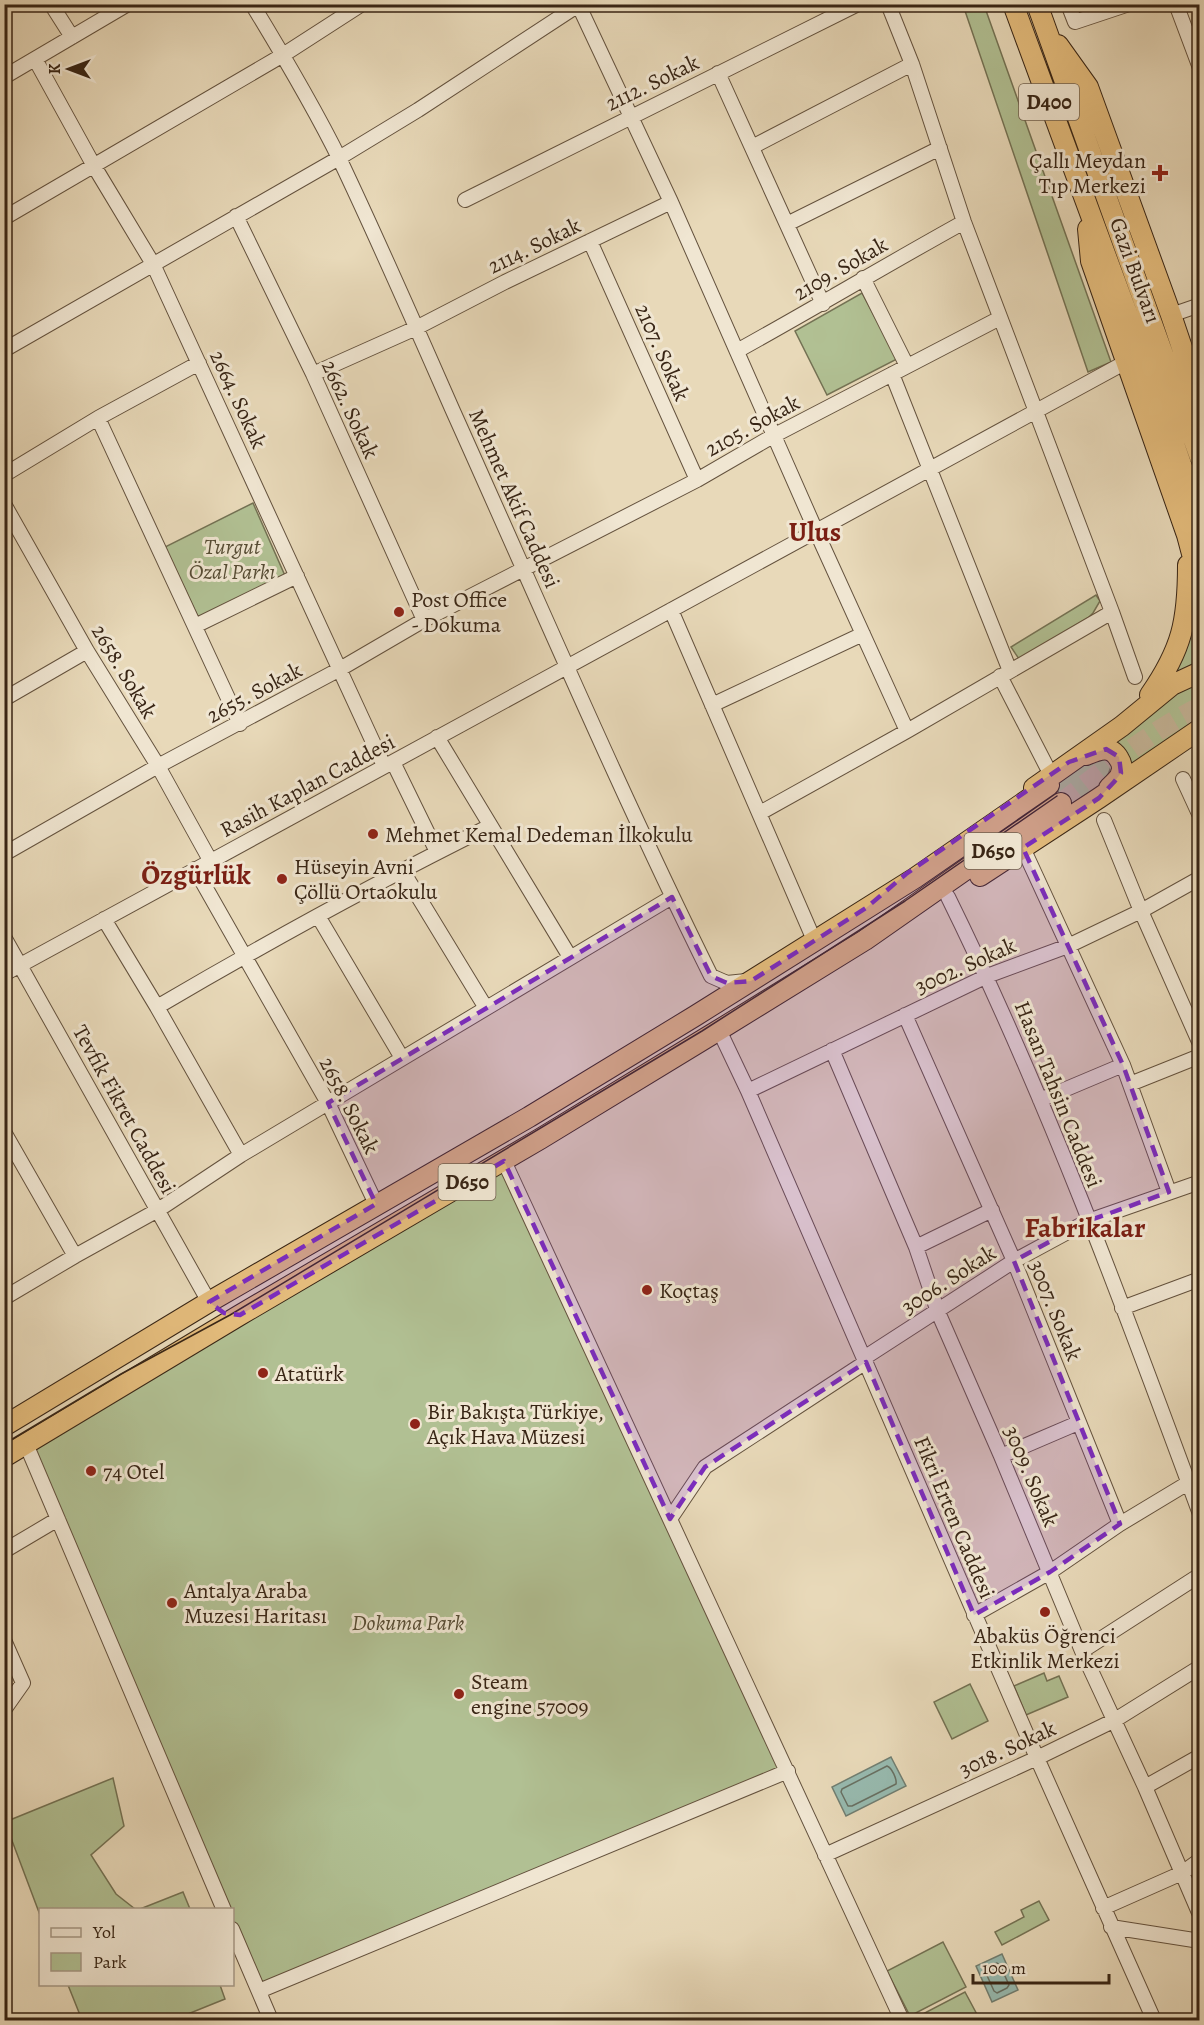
<svg xmlns="http://www.w3.org/2000/svg" width="1204" height="2025" font-family="Alegreya,serif">
	<style>
		.green { fill: #b1c093; stroke: #747254; stroke-width: 1.5 }
		.water { fill: #97baaf; stroke: #717e71; stroke-width: 1.5 }
		.lines { fill: none; stroke-linecap: round; stroke-linejoin: round }
		.shore { stroke: #687062; stroke-width: 1.5 }
		.highway-tunnel { stroke: #c5b598; stroke-width: 20; stroke-dasharray: 20 10; stroke-linecap: butt }
		.minor-casing { stroke: #64523e; stroke-width: 16 }
		.highway-casing { stroke: #382515; stroke-width: 22 }
		.minor { stroke: #f0e6d2; stroke-width: 14 }
		.highway { stroke: #e4bc7c; stroke-width: 20 }
		.tram { stroke: #382515; stroke-width: 1.5 }
		.marked { fill: #7b2cbf; fill-opacity: 0.2; stroke: #7b2cbf; stroke-width: 4.5; stroke-dasharray: 12 8; stroke-linejoin: round }
		.poi-dot { fill: #8f2418; stroke: #f0e6d2; stroke-width: 2 }
		.labels { text-anchor: middle; stroke-width: 6; stroke-linejoin: round; paint-order: stroke }
		.shield { fill: #f0e6d2; stroke: #6f5f4e; stroke-width: 1.5 }
		.shield-label { font-size: 21px; font-weight: bold; fill: #382515 }
		.street-label { font-size: 22px; fill: #382515; stroke: #f0e6d2 }
		.poi-label { font-size: 22px; fill: #382515; stroke: #f0e6d2; text-anchor: start }
		.park-label { font-size: 22px; font-style: italic; fill: #564c34; stroke: #f0e6d2 }
		.district-label { font-size: 28px; font-weight: bold; fill: #7a1f14; stroke: #f0e6d2 }
	</style>
	<rect width="100%" height="100%" fill="#e8d9b9"/>
	<filter id="stains"><feTurbulence type="fractalNoise" baseFrequency=".00333" numOctaves="4"/><feColorMatrix values="0 0 0 0 .2 0 0 0 0 .09 0 0 0 0 .02 0 0 0 .5 -.17"/></filter>
	<radialGradient id="worn" r=".72"><stop offset=".6" stop-color="#630" stop-opacity="0"/><stop offset="1" stop-color="#630" stop-opacity=".3"/></radialGradient>
	<path class="green" d="M963 5H984L1111 362 1088 372Z
		M862 293 897 359 827 395 795 331Z
		M253 503 286 578 199 619 165 547Z
		M1194 594 1199 615V664L1167 680Z
		M1096 595 1100 601 1093 613 1088 618 1019 659 1011 647Z
		M1199 678V720L1131 767C1127 753 1122 745 1109 739Z
		M1096 754 1111 760C1113 784 1084 795 1067 806L1050 779Z
		M504 1161 788 1771 259 1991 233 1929 232 1910 224 1909 26 1444Z
		M1044 1673 1047 1681 1059 1676 1068 1697 1026 1715 1014 1686Z
		M970 1684 988 1721 952 1739 934 1702Z
		M113 1778 124 1826 91 1855 116 1894 135 1909 40 1910V1915L5 1822Z
		M183 1892 190 1909H140Z
		M1039 1901 1049 1920 1002 1945 995 1932 1024 1917 1021 1910Z
		M943 1942 966 1987 910 2016 887 1971Z
		M68 1985H220L225 1999 173 2020H82Z
		M965 1992 980 2020H916L915 2018Z"/>
	<path class="water" d="M891 1757 906 1786 846 1816 832 1787Z
		M1002 1954 1018 1990 992 2002 976 1966Z"/>
	<g class="lines">
		<path class="shore" d="M887 1766C892 1768 897 1779 896 1784L852 1806H848L841 1792 842 1789Z
			M997 1963 1000 1965 1009 1985 1007 1988 997 1993 994 1991 985 1971 987 1968Z"/>
		<path class="highway-tunnel" d="M1061 803C1106 769 1149 732 1200 707"/>
		<defs>
			<path id="minor" d="M51 4 72 37
				M252 4C283 55 314 107 340 160 379 242 416 327 453 411 538 600 619 790 711 976L727 983 746 981
				M578 4 671 202 816 531 907 731
				M888 4 912 64 964 222 1112 612 1135 677
				M1068 4 1075 22 1129 4
				M1176 4 1200 68
				M35 59 94 166 153 264 384 766
				M718 73 823 304
				M4 77 128 4
				M752 147 912 64
				M465 200 858 4
				M236 216 313 374 424 620
				M4 218 283 55 362 4
				M787 224 940 148
				M590 241 697 480
				M863 278 907 366
				M1171 315 1200 305
				M4 350 339 158 418 110 580 4
				M737 351C813 309 888 264 964 222
				M313 374 416 328 505 282 671 202
				M892 374 1010 671
				M98 418 240 724
				M4 475 98 418 199 363
				M4 504 87 651 158 766 210 860
				M671 610 814 940
				M195 626 297 576
				M1000 676 1051 775
				M4 699 87 651
				M712 705 863 634
				M437 737 570 957
				M393 762 437 852
				M1183 779 1200 816
				M760 813 907 731 1112 612
				M1104 820 1141 911 1200 1044
				M1023 848 1123 1065 1169 1192
				M4 854 158 766 340 669 424 620 697 480 773 436 1000 318
				M195 869 328 1103 376 1204
				M402 870 486 1008
				M948 897C1046 1096 1123 1305 1200 1514
				M318 916 402 1058
				M104 919 157 1007 241 1155
				M4 937 209 1302
				M4 974 1126 362
				M157 1007C266 943 377 882 490 826
				M905 1015 1014 1261 1120 1524
				M719 1030 748 1091 1037 1758 1154 2020
				M832 1050 916 1247 938 1312 1001 1456 1082 1651 1145 1787 1200 1915
				M1130 1084 1200 1056
				M748 1091 987 976 1068 946 1141 911 1200 878
				M1040 1100 1123 1065
				M4 1132 75 1256
				M504 1161 902 2020
				M916 1247 992 1210
				M4 1298 75 1256 158 1210 241 1155 672 897
				M1122 1308 1200 1279
				M864 1358 1014 1261 1088 1221 1200 1182
				M26 1444 224 1910
				M1001 1456 1078 1423
				M670 1519 705 1467 866 1362
				M4 1551 58 1519
				M974 1615 1050 1572 1120 1524 1188 1483
				M4 1640 23 1683 4 1710
				M1082 1651 1200 1575
				M1145 1787 1200 1756
				M825 1855 1037 1758 1115 1720 1200 1667
				M1103 1908 1182 1873 1200 1860
				M1111 1927 1200 1941
				M232 1929 271 2020
				M259 1991 788 1771"/>
			<path id="highway" d="M1013 4 1156 392 1200 519
				M1037 4 1200 457
				M1058 45 1088 87 1171 315 1200 401
				M1088 229 1091 261 1187 535 1200 584
				M1150 695C1182 649 1188 621 1188 565
				M1086 755C1098 750 1111 744 1119 759 1121 762 1123 768 1121 773 1120 778 1113 784 1109 788
				M1034 788 1122 726 1172 685 1200 672
				M980 876 1099 798 1200 729
				M4 1426 209 1302 529 1117 695 1016 915 878 1049 785
				M4 1457 240 1315 540 1139 719 1030 865 940 1061 803"/>
		</defs>
		<use href="#minor" class="minor-casing"/>
		<use href="#highway" class="highway-casing"/>
		<use href="#minor" class="minor"/>
		<use href="#highway" class="highway"/>
		<path class="tram" d="M4 1444 121 1374 230 1315 702 1031 905 901 1057 796"/>
	</g>
	<path class="marked" d="M1106 749 1119 757 1121 773 1114 782 1099 798 1023 848 1123 1065 1169 1192 1088 1221 1014 1261 1120 1524 1050 1572 974 1615 866 1362 705 1467 670 1519 504 1161 240 1315 224 1313 209 1302 376 1204 328 1103 672 897 711 976 727 983 751 981 866 908 906 874 1069 762Z"/>
	<g class="poi-dot">
		<path d="M1157 164h6v6h6v6h-6v6h-6v-6h-6v-6h6z"/>
		<circle cx="399" cy="612" r="6"/>
		<circle cx="373" cy="834" r="6"/>
		<circle cx="282" cy="879" r="6"/>
		<circle cx="647" cy="1290" r="6"/>
		<circle cx="263" cy="1373" r="6"/>
		<circle cx="415" cy="1424" r="6"/>
		<circle cx="91" cy="1471" r="6"/>
		<circle cx="172" cy="1603" r="6"/>
		<circle cx="1045" cy="1612" r="6"/>
		<circle cx="459" cy="1694" r="6"/>
	</g>
	<g class="labels">
		<g class="shield">
			<rect x="1019" y="84" width="60" height="36" rx="4.5"/>
			<rect x="964.5" y="833" width="57" height="36" rx="4.5"/>
			<rect x="438.5" y="1164" width="57" height="36" rx="4.5"/>
		</g>
		<g class="shield-label">
			<text x="1049" y="109">D400</text>
			<text x="993" y="858">D650</text>
			<text x="467" y="1189">D650</text>
		</g>
		<g class="street-label">
			<text transform="translate(652 82) rotate(-26)" y="8">2112. Sokak</text>
			<text transform="translate(534 245) rotate(-26)" y="8">2114. Sokak</text>
			<text transform="translate(840 268) rotate(-30)" y="8">2109. Sokak</text>
			<text transform="translate(1136 270) rotate(70)" y="8">Gazi Bulvarı</text>
			<text transform="translate(663 352) rotate(66)" y="8">2107. Sokak</text>
			<text transform="translate(239 399) rotate(65)" y="8">2664. Sokak</text>
			<text transform="translate(351 409) rotate(65)" y="8">2662. Sokak</text>
			<text transform="translate(752 425) rotate(-29)" y="8">2105. Sokak</text>
			<text transform="translate(515 498) rotate(66)" y="8">Mehmet Akif Caddesi</text>
			<text transform="translate(125 671) rotate(59)" y="8">2658. Sokak</text>
			<text transform="translate(254 692) rotate(-28)" y="8">2655. Sokak</text>
			<text transform="translate(307 785) rotate(-28)" y="8">Rasih Kaplan Caddesi</text>
			<text transform="translate(965 965) rotate(-24)" y="8">3002. Sokak</text>
			<text transform="translate(1059 1094) rotate(68)" y="8">Hasan Tahsin Caddesi</text>
			<text transform="translate(350 1105) rotate(63)" y="8">2658. Sokak</text>
			<text transform="translate(125 1109) rotate(61)" y="8">Tevfik Fikret Caddesi</text>
			<text transform="translate(948 1279) rotate(-33)" y="8">3006. Sokak</text>
			<text transform="translate(1056 1310) rotate(68)" y="8">3007. Sokak</text>
			<text transform="translate(1032 1476) rotate(67)" y="8">3009. Sokak</text>
			<text transform="translate(955 1517) rotate(67)" y="8">Fikri Erten Caddesi</text>
			<text transform="translate(1007 1748) rotate(-25)" y="8">3018. Sokak</text>
		</g>
		<g class="poi-label">
			<text x="1146" y="168" text-anchor="end">Çallı Meydan<tspan x="1146" dy="25">Tıp Merkezi</tspan></text>
			<text x="411" y="607">Post Office<tspan x="411" dy="25">- Dokuma</tspan></text>
			<text x="385" y="842">Mehmet Kemal Dedeman İlkokulu</text>
			<text x="294" y="874">Hüseyin Avni<tspan x="294" dy="25">Çöllü Ortaokulu</tspan></text>
			<text x="659" y="1298">Koçtaş</text>
			<text x="275" y="1381">Atatürk</text>
			<text x="427" y="1419">Bir Bakışta Türkiye,<tspan x="427" dy="25">Açık Hava Müzesi</tspan></text>
			<text x="103" y="1479">74 Otel</text>
			<text x="184" y="1598">Antalya Araba<tspan x="184" dy="25">Muzesi Haritası</tspan></text>
			<text x="1045" y="1643" text-anchor="middle">Abaküs Öğrenci<tspan x="1045" dy="25">Etkinlik Merkezi</tspan></text>
			<text x="471" y="1689">Steam<tspan x="471" dy="25">engine 57009</tspan></text>
		</g>
		<g class="park-label">
			<text x="232" y="554">Turgut<tspan x="232" dy="25">Özal Parkı</tspan></text>
			<text x="408" y="1630">Dokuma Park</text>
		</g>
		<g class="district-label">
			<text x="815" y="541">Ulus</text>
			<text x="196" y="884">Özgürlük</text>
			<text x="1085" y="1237">Fabrikalar</text>
		</g>
	</g>
	<rect width="1204" height="2025" fill="none" stroke="#e8d9b9" stroke-width="24"/>
	<rect x="6" y="6" width="1192" height="2013" fill="none" stroke="#382515" stroke-width="3"/>
	<rect x="12" y="12" width="1180" height="2001" fill="none" stroke="#382515" stroke-width="1.5"/>
	<rect x="39" y="1908" width="195" height="78" fill="#f0e6d2" stroke="#a69986" stroke-width="1.5"/>
	<rect x="51" y="1928" width="30" height="9" fill="#f0e6d2" stroke="#a69986" stroke-width="1.5"/>
	<text x="93" y="1938" font-size="18" fill="#382515">Yol</text>
	<rect x="51" y="1953" width="30" height="18" fill="#b1c093" stroke="#a69986" stroke-width="1.5"/>
	<text x="93" y="1968" font-size="18" fill="#382515">Park</text>
	<g transform="translate(69 69) rotate(270)" stroke="#f0e6d2" stroke-width="4.5" paint-order="stroke">
	<path d="M0-4.5L10 22L0 15L-10 22Z" fill="#382515"/>
	<text y="-9" font-size="16" font-weight="bold" text-anchor="middle" fill="#382515">K</text>
	</g>
	<path d="M973 1974v9h136v-9" fill="none" stroke="#382515" stroke-width="3"/>
	<text x="982" y="1974" font-size="18" fill="#382515" stroke="#f0e6d2" stroke-width="4.5" paint-order="stroke">100 m</text>
	<rect width="100%" height="100%" filter="url(#stains)"/>
	<rect width="100%" height="100%" fill="url(#worn)"/>
</svg>
